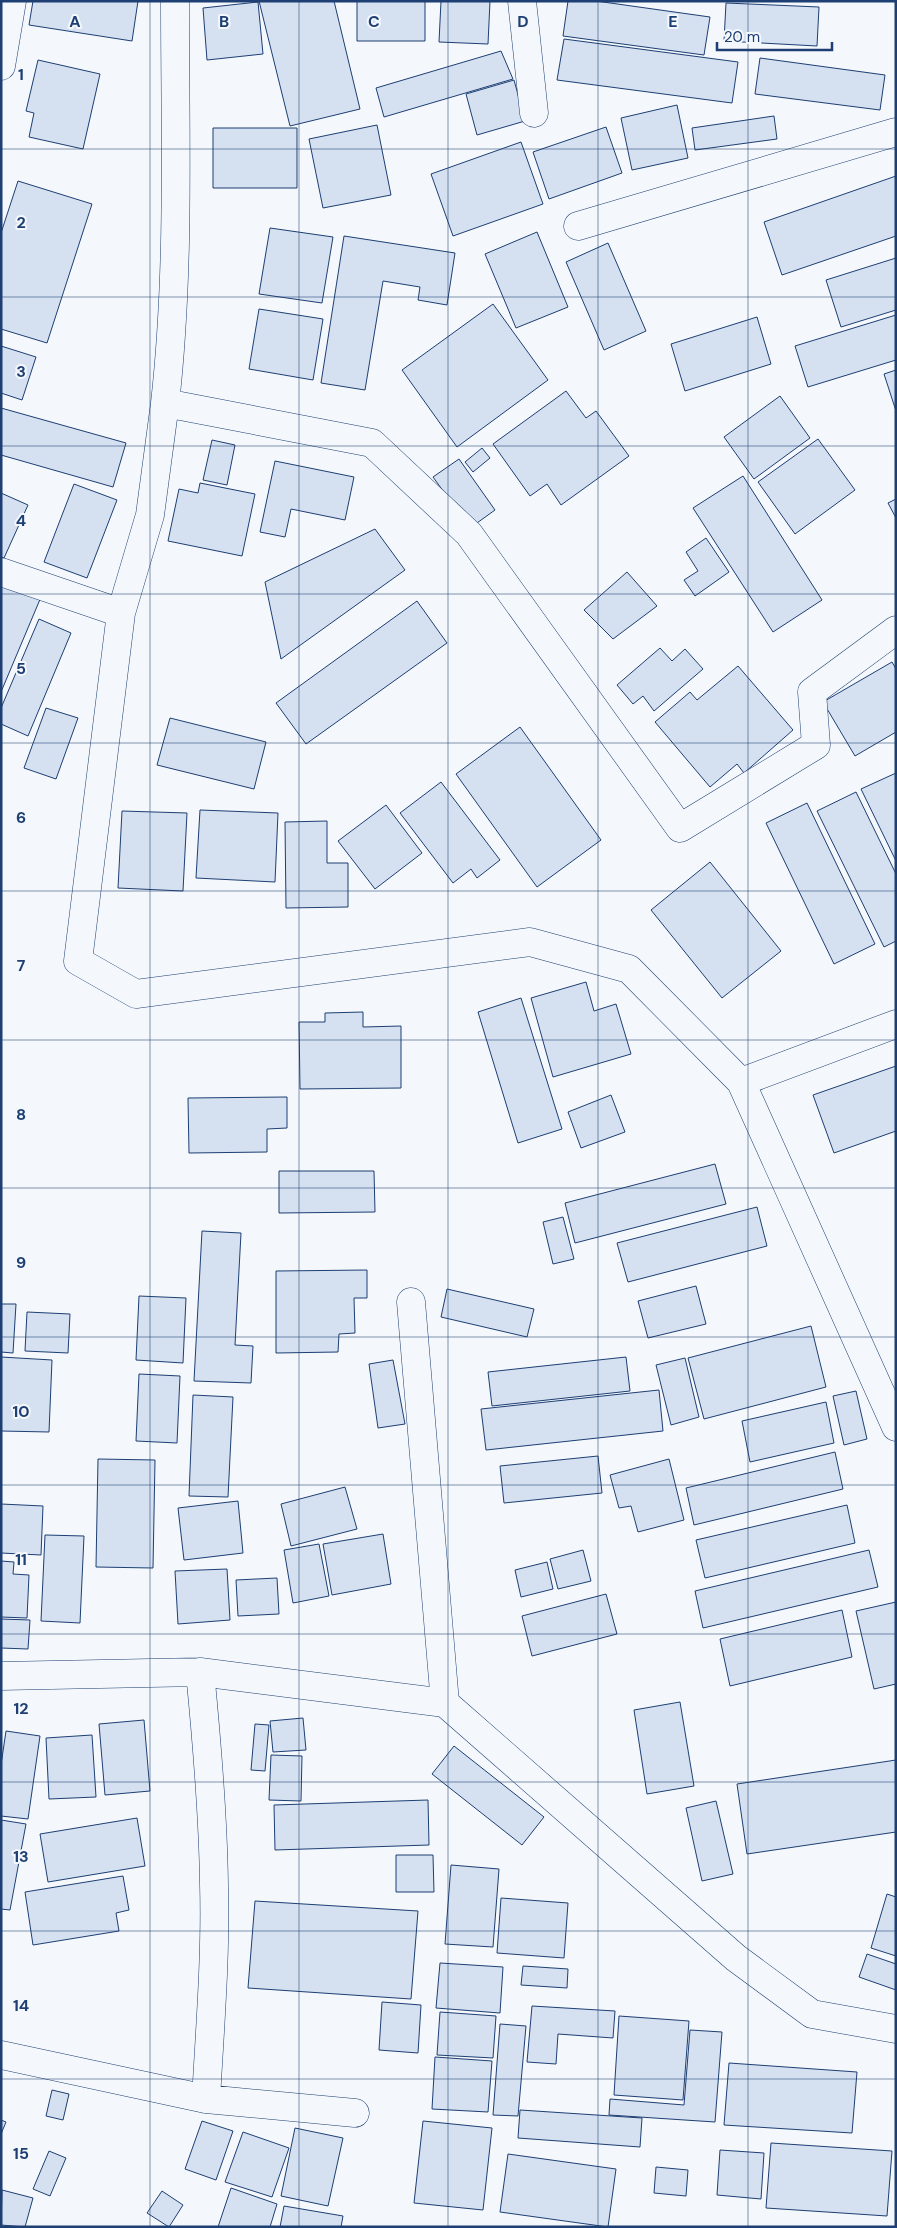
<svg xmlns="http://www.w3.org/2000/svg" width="897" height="2228" font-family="'DM Sans',sans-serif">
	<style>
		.building { fill: #d5e0f0; stroke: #1d3f73 }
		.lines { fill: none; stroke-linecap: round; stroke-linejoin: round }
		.minor-casing { stroke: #1d3f73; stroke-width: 29 }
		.minor { stroke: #f4f7fb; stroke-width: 28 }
		.grid { fill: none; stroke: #1d3f73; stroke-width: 1; stroke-opacity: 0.55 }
		.grid-label { font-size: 16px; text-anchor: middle; font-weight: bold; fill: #1d3f73; stroke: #f4f7fb; stroke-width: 4; stroke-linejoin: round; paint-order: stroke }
	</style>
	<rect width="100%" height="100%" fill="#f4f7fb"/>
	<path class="building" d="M33 1H138L132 41 29 25Z
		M259 1H334L360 109 290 126Z
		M357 1H425V41H357Z
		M441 1H490L488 44 439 42Z
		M568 1H596L710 17 704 55 563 36Z
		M258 2 263 54 207 60 203 8Z
		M726 3 819 7 817 46 724 41Z
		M564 39 738 62 732 103 557 80Z
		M501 51 513 79 384 117 376 88Z
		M760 58 885 75 880 110 755 94Z
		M38 60 100 74 83 149 29 137 34 113 26 111Z
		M514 80 525 121 477 135 466 94Z
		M677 105 688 158 632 170 621 118Z
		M774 116 777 139 695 150 692 128Z
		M377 125 391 195 323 208 309 139Z
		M606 127 622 173 549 199 533 152Z
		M213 128H297V188H213Z
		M521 142 543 204 453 236 431 174Z
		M896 176V236L782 275 764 222Z
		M18 181 92 204 47 343 1 329V233Z
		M270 228 333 237 322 303 259 294Z
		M537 232 568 307 516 328 485 254Z
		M344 236 455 253 447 305 418 300 420 287 383 281 365 390 321 383Z
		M608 243 646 331 604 350 566 262Z
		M896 258V310L841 327 826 280Z
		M493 304 548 380 457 447 402 370Z
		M259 309 323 319 313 380 249 369Z
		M896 315V360L808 387 795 346Z
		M757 317 771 364 685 391 671 344Z
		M1 346 36 357 22 400 1 393Z
		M896 370V411L884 374Z
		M566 391 586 418 596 411 629 456 561 505 547 484 530 496 493 444Z
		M780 396 810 438 754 479 724 437Z
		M1 408 126 443 113 487 1 455Z
		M818 439 855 490 795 534 758 482Z
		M212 440 235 445 227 485 203 480Z
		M482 448 490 458 473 472 465 462Z
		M459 459 495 510 470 528 433 477Z
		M275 461 354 477 345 520 291 509 285 537 260 532Z
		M743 476 822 600 773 632 693 508Z
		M200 483 255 494 242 556 168 541 179 489 198 493Z
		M74 484 117 500 87 578 44 562Z
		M1 493 28 505 4 558 1 557Z
		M896 499V518L888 503Z
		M375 529 405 570 281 659 265 582Z
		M706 538 729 572 695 596 684 580 698 571 686 552Z
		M627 572 657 606 613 639 584 610Z
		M1 581 41 597 1 692Z
		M417 601 447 643 306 744 276 703Z
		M39 619 71 633 28 736 1 724V708Z
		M660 648 672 661 685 649 703 669 654 711 643 696 633 704 617 685Z
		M892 662 896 669V732L855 756 823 702Z
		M738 666 793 730 744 773 737 764 710 787 655 722 690 692 697 700Z
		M46 708 78 718 56 779 24 768Z
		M170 718 266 742 254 789 157 765Z
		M520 727 601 840 537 887 456 774Z
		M896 773V861L861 789Z
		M441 782 500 860 477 878 471 869 453 883 400 813Z
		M856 792 896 874V941L884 947 817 811Z
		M807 803 875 944 834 964 766 823Z
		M386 805 422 853 375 889 338 841Z
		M200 810 278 813 275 882 196 878Z
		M122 811 187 813 183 891 118 888Z
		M327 821V863H348V907L286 908 285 822Z
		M710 862 781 951 722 998 651 910Z
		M586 982 594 1011 616 1004 631 1054 553 1077 531 998Z
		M521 998 562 1129 518 1143 478 1012Z
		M363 1012V1027L401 1026V1088L300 1089 299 1022H325V1013Z
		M896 1066V1131L834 1153 813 1095Z
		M611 1095 625 1132 581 1148 568 1112Z
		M287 1097V1128L267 1129V1152L189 1153 188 1098Z
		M715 1164 726 1204 575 1243 565 1203Z
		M279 1171H374L375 1212 279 1213Z
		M757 1207 767 1246 628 1282 617 1243Z
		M563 1217 574 1259 553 1264 543 1222Z
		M202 1231 241 1233 235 1345 253 1346 251 1383 194 1381Z
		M367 1270V1298H354L355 1333 339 1334 338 1352 276 1353V1271Z
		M696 1286 706 1324 648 1338 638 1301Z
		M447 1289 534 1309 527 1337 441 1317Z
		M139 1296 186 1298 183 1363 136 1360Z
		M1 1304H16L13 1353 1 1352Z
		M27 1312 70 1314 68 1353 25 1351Z
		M811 1326 826 1387 704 1419 688 1358Z
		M1 1357 52 1360 49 1432 1 1431Z
		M626 1357 630 1391 492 1406 488 1372Z
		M685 1358 699 1417 671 1425 656 1365Z
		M393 1360 405 1424 378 1428 369 1364Z
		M139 1374 180 1376 177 1443 136 1441Z
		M659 1390 663 1431 486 1450 481 1409Z
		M856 1391 867 1439 844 1445 833 1396Z
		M193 1395 233 1397 228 1497 189 1496Z
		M826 1402 834 1443 750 1462 742 1421Z
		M835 1452 843 1489 694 1525 686 1488Z
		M598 1456 602 1493 504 1503 500 1466Z
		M98 1459 155 1460 153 1568 96 1567Z
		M669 1459 684 1520 638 1532 631 1506 619 1508 610 1475Z
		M345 1487 357 1529 291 1546 281 1504Z
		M238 1501 243 1553 184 1560 178 1508Z
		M1 1504 43 1506 41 1555 1 1553Z
		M847 1505 855 1543 705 1578 696 1540Z
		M383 1534 391 1584 332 1595 323 1544Z
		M45 1535 84 1536 80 1623 41 1621Z
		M319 1544 329 1596 293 1603 284 1550Z
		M583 1550 591 1581 558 1589 550 1559Z
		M869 1550 878 1587 703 1628 695 1591Z
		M1 1561 14 1562 13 1574 29 1575 27 1618 1 1617Z
		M547 1562 553 1589 521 1597 515 1570Z
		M227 1569 230 1620 178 1624 175 1571Z
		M277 1578 279 1614 238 1616 236 1580Z
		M606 1594 617 1634 532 1656 522 1616Z
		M896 1602V1684L874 1689 856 1611Z
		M842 1610 852 1657 730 1686 720 1639Z
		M1 1619 30 1620 28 1649 1 1648Z
		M680 1702 694 1786 647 1794 634 1710Z
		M303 1718 306 1750 273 1752 270 1721Z
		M144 1720 150 1791 105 1795 99 1724Z
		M255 1724 269 1725 265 1771 251 1770Z
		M6 1731 40 1736 28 1819 1 1816V1765Z
		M92 1735 96 1797 49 1799 46 1738Z
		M454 1746 544 1817 522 1845 432 1774Z
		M271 1755 302 1756 301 1801 269 1800Z
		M896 1760V1832L747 1854 737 1784Z
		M428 1800 429 1845 275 1850 274 1805Z
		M716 1801 733 1874 702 1881 686 1808Z
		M137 1818 145 1866 48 1882 40 1834Z
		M1 1820 26 1824 10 1910 1 1909Z
		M396 1855H433L434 1892H396Z
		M451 1865 499 1869 493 1947 445 1944Z
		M123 1876 129 1910 116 1913 119 1931 33 1945 25 1892Z
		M887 1894 896 1897V1956L871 1948Z
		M501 1898 568 1903 564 1958 497 1953Z
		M255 1901 418 1911 411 1999 248 1988Z
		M867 1954 896 1964V1990L859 1977Z
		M440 1963 503 1967 500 2013 436 2008Z
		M523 1966 568 1969 567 1988 521 1985Z
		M382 2002 421 2005 418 2053 379 2050Z
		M532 2006 615 2011 613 2038 558 2034 556 2064 527 2062Z
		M440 2012 496 2016 493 2058 437 2055Z
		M619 2016 689 2021 683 2100 614 2095Z
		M500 2024 526 2026 518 2116 493 2115Z
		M690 2030 722 2032 715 2122 609 2115 610 2099 684 2105Z
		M435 2057 492 2061 488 2112 432 2109Z
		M729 2063 857 2072 852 2133 724 2125Z
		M52 2090 69 2094 63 2120 46 2116Z
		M520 2110 642 2118 640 2147 518 2138Z
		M1 2120 6 2122 1 2134Z
		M202 2121 233 2131 216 2180 185 2169Z
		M423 2121 492 2128 483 2210 414 2203Z
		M295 2128 343 2138 328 2206 281 2196Z
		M243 2132 289 2148 272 2197 225 2182Z
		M771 2143 892 2151 887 2216 766 2208Z
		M720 2150 764 2153 761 2199 717 2195Z
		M49 2151 66 2158 50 2196 33 2189Z
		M508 2154 616 2169 608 2227 500 2212Z
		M656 2167 688 2170 686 2196 654 2193Z
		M231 2188 277 2204 270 2227H218Z
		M2 2190 33 2198 25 2227 1 2225Z
		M162 2191 183 2205 169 2227 147 2213Z
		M284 2206 343 2216 341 2227H280Z"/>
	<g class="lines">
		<defs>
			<path id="minor" d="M175 1C175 135 180 270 165 403L372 443 469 534 680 828 816 745 812 692 896 630
				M522 1 534 113
				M1 66 12 1
				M578 226 896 132
				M165 403 150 515 121 613 78 961 136 994 530 942 629 969 741 1082
				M1 572 121 613
				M896 1024 741 1082 896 1427
				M411 1302 445 1703
				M200 1672C207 1743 213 1813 214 1884 216 1955 210 2027 206 2099
				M1 1676 200 1672 445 1703 736 1958 812 2014 896 2029
				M1 2055 206 2099 355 2113"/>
		</defs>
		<use href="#minor" class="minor-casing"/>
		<use href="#minor" class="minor"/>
	</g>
	<path class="grid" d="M150 1V2227M299 1V2227M448 1V2227M598 1V2227M748 1V2227M1 149H896M1 297H896M1 446H896M1 594H896M1 743H896M1 891H896M1 1040H896M1 1188H896M1 1337H896M1 1485H896M1 1634H896M1 1782H896M1 1931H896M1 2079H896"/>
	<g class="grid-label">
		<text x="75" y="27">A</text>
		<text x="224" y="27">B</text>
		<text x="374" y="27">C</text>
		<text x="523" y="27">D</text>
		<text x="673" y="27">E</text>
		<text x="21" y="80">1</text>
		<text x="21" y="228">2</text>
		<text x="21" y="377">3</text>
		<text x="21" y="526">4</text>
		<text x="21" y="674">5</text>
		<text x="21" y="823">6</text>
		<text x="21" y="971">7</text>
		<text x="21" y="1120">8</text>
		<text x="21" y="1268">9</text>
		<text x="21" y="1417">10</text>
		<text x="21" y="1565">11</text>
		<text x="21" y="1714">12</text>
		<text x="21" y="1862">13</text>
		<text x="21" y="2011">14</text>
		<text x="21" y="2159">15</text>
	</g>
	<rect width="897" height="2228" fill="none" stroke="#1d3f73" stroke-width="5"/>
	<path d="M717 42v8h115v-8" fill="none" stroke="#1d3f73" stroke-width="2.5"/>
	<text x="724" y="42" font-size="15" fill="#1d3f73" stroke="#f4f7fb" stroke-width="4" paint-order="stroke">20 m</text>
</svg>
